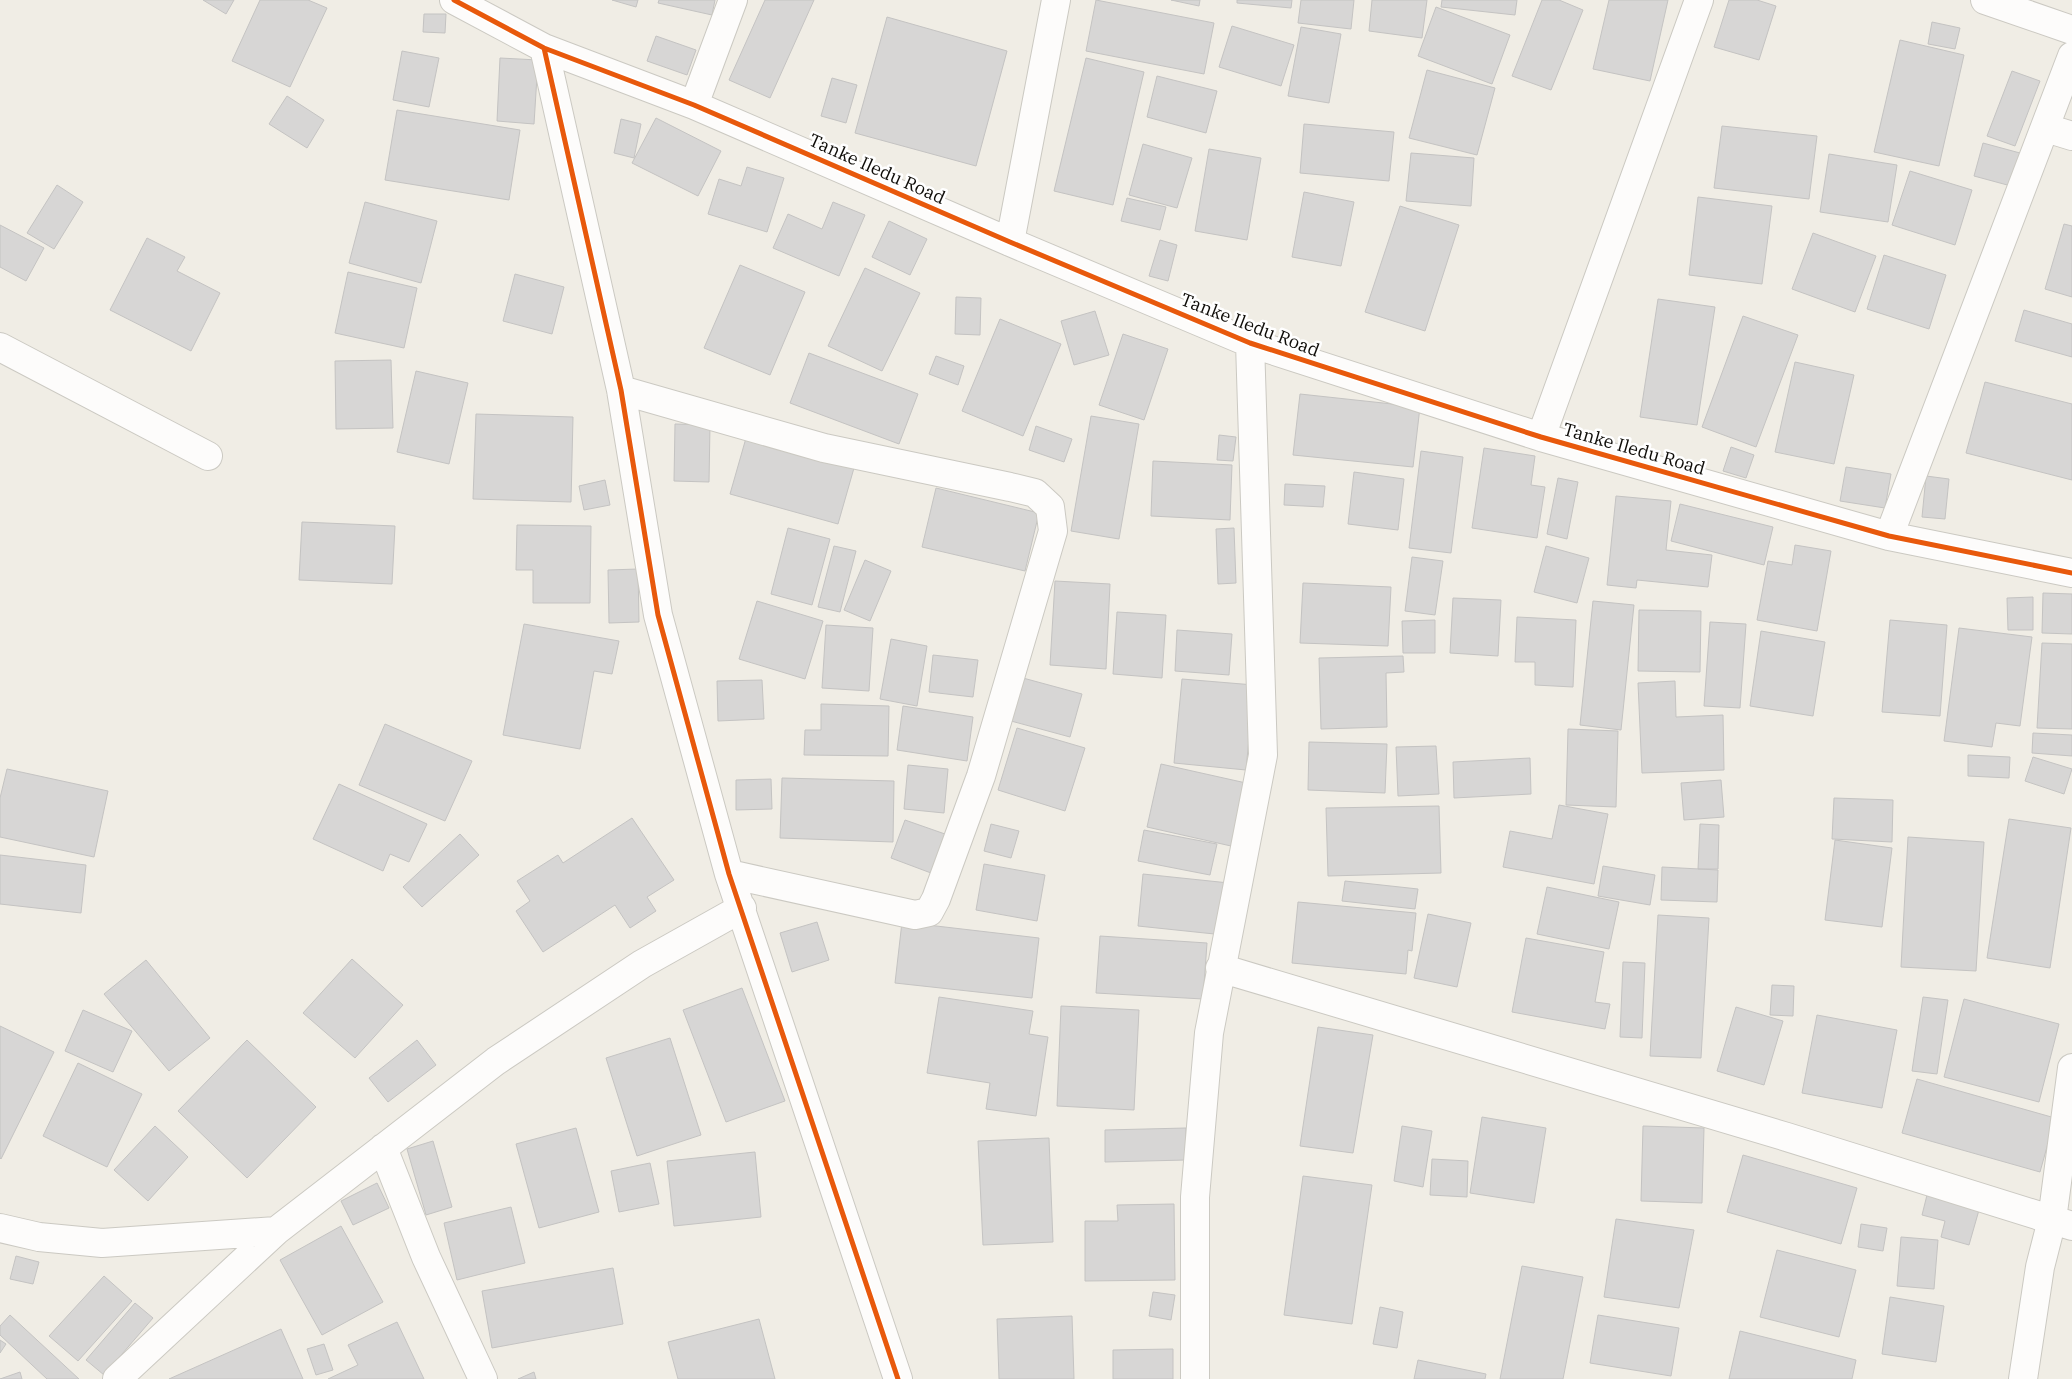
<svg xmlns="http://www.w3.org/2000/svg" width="2072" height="1379" font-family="'IBM Plex Serif',serif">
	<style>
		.building { fill: #d7d6d5; stroke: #c4c3c2 }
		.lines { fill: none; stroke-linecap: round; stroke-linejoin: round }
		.street-casing { stroke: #cbc9c2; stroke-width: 30 }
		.street { stroke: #fdfcfb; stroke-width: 28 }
		.cycleway-casing { stroke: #fff; stroke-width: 8 }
		.cycleway { stroke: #e8590c; stroke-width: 5 }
		.labels { text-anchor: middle; stroke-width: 5; stroke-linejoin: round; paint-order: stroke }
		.street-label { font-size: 18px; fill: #0e0c08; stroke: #fff }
	</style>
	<rect width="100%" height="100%" fill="#f0ede5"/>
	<path class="building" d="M203 0H234L226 14Z
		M260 0H308L327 8 290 87 232 61Z
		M612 0H638L636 7Z
		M659 0H715L712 15 658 3Z
		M765 0H814L770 98 729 80Z
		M1096 0 1214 23 1204 74 1086 51Z
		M1171 0H1200L1199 6Z
		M1237 0H1292L1291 8 1237 3Z
		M1301 0H1354L1351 29 1298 23Z
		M1372 0H1427L1422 38 1369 31Z
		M1442 0H1517L1515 15 1441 7Z
		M1542 0H1559L1583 10 1551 90 1512 76Z
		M1609 0H1668L1650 81 1593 69Z
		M1729 0H1757L1776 6 1759 60 1714 47Z
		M1436 7 1510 35 1492 84 1418 56Z
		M424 14H446L445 33 423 32Z
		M887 17 1007 51 976 166 855 133Z
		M1932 22 1960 28 1955 49 1928 44Z
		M1232 26 1294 45 1281 86 1219 67Z
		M1301 27 1341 34 1329 103 1288 96Z
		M656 36 696 50 687 75 647 61Z
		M1900 40 1964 55 1939 166 1874 152Z
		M402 51 439 58 429 107 393 100Z
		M500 58 538 60 534 124 497 121Z
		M1086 58 1144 72 1113 205 1054 191Z
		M1427 70 1495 88 1477 155 1409 138Z
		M2012 71 2040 81 2015 146 1987 136Z
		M1157 76 1217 91 1206 133 1147 117Z
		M832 78 857 85 846 123 821 116Z
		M287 96 324 120 307 148 269 124Z
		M397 110 520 130 509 200 385 180Z
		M656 118 721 151 698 196 632 163Z
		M621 119 641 124 634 158 614 153Z
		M1304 124 1394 132 1389 181 1300 173Z
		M1722 126 1817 136 1809 199 1714 188Z
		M1983 143 2020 153 2011 186 1974 176Z
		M1143 144 1192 158 1177 208 1129 195Z
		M1209 149 1261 158 1247 240 1195 231Z
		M1411 153 1474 158 1471 206 1406 201Z
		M1829 154 1897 165 1888 222 1820 212Z
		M747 167 784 178 767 232 708 214 719 179 741 186Z
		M1910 171 1972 190 1955 245 1892 225Z
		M57 185 83 202 54 249 27 233Z
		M1304 192 1354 202 1341 266 1292 257Z
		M1698 197 1772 206 1762 284 1689 275Z
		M1127 198 1166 207 1160 230 1121 221Z
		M365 202 437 221 421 283 349 263Z
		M833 202 865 215 839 276 773 248 788 214 822 229Z
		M1400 206 1459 225 1425 331 1365 312Z
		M889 221 927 239 910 275 872 257Z
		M2064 224 2072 226V297L2045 289Z
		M0 225 44 248 26 281 0 267Z
		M1813 233 1876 256 1855 312 1792 289Z
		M147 238 185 257 177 271 220 293 191 351 110 310Z
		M1160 240 1177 245 1168 281 1149 276Z
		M1884 255 1946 275 1929 329 1867 309Z
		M740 265 805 292 770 375 704 348Z
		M865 268 920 293 882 371 828 346Z
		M348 272 417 288 404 348 335 333Z
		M515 274 564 287 552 334 503 321Z
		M956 297 981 298 980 335 955 334Z
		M1658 299 1715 307 1697 425 1640 417Z
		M2024 310 2072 324V357L2015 341Z
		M1095 311 1109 355 1074 365 1061 321Z
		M1743 316 1798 335 1756 447 1702 427Z
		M1000 319 1061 344 1023 436 962 411Z
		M1123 334 1168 349 1144 420 1099 405Z
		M809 353 918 394 899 444 790 403Z
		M936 356 964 366 958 385 929 374Z
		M391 360 393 428 336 429 335 361Z
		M1795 362 1854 375 1834 464 1775 452Z
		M416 371 468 383 449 464 397 452Z
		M1985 382 2072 404V480L1966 453Z
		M1300 394 1420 407 1413 467 1293 455Z
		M476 414 573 417 571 502 473 499Z
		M1091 416 1139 424 1119 539 1071 531Z
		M675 424 710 425 709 482 674 481Z
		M1036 426 1072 439 1064 462 1029 450Z
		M1219 435 1236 437 1233 461 1217 460Z
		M746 438 854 468 838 524 730 494Z
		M1731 447 1754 455 1746 478 1723 471Z
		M1484 448 1535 456 1531 485 1545 487 1537 538 1472 528Z
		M1421 451 1463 457 1451 553 1409 548Z
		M1153 461 1232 465 1230 520 1151 516Z
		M1846 467 1891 474 1885 508 1840 501Z
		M1354 472 1404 479 1398 530 1348 524Z
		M1926 476 1949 479 1945 519 1922 517Z
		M1558 478 1578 482 1567 539 1547 534Z
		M605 480 610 505 584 510 579 486Z
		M1285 484 1325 486 1323 507 1284 505Z
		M936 488 1039 513 1025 571 922 547Z
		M1616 496 1671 501 1666 550 1712 555 1708 587 1637 580 1636 588 1607 585Z
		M1680 504 1773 527 1764 565 1671 541Z
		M302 522 395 526 392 584 299 580Z
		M517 525 591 526 590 603H533V570H516Z
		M788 528 830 539 812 605 771 594Z
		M1234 528 1236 583 1218 584 1216 529Z
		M1795 545 1831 551 1817 631 1757 620 1768 561 1792 565Z
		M834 546 856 551 840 612 818 607Z
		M1546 546 1589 558 1577 603 1534 592Z
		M1412 557 1443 561 1435 615 1405 611Z
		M865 560 891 571 870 621 844 610Z
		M638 569 639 622 609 623 608 570Z
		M1055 581 1110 584 1106 669 1050 665Z
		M1303 583 1391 587 1388 646 1300 643Z
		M2043 593 2072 594V634L2042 633Z
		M2033 597V630H2008L2007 598Z
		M1453 598 1501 600 1498 656 1450 653Z
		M757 601 823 621 805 679 739 659Z
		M1593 601 1634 605 1621 730 1580 725Z
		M1639 610 1701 611 1700 672 1638 671Z
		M1117 612 1166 615 1162 678 1113 674Z
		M1517 617 1576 620 1573 687 1535 685V662H1515Z
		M1435 620V653H1403L1402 621Z
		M1890 620 1947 625 1940 716 1882 712Z
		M1710 622 1746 624 1740 708 1704 706Z
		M524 624 619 641 612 674 594 671 580 749 503 735Z
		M826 625 873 628 869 691 822 688Z
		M1959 628 2032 637 2020 726 1996 723 1992 747 1944 741Z
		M1177 630 1232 634 1229 675 1175 671Z
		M1761 631 1825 642 1813 716 1750 706Z
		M891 639 927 646 917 706 880 699Z
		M2042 643 2072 644V729L2037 728Z
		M933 655 978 660 973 697 929 692Z
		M1403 656 1404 672 1386 673 1387 727 1321 729 1319 658Z
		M1023 678 1082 694 1070 737 1011 721Z
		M1182 679 1254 685 1246 770 1174 763Z
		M762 680 764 719 718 721 717 681Z
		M1675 681 1676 717 1723 715 1724 770 1642 773 1638 683Z
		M821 704 889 706 888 756 804 755 805 730H821Z
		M903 706 973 717 967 761 897 750Z
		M385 724 472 761 445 821 359 785Z
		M1017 728 1085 748 1065 811 998 790Z
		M1568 729 1618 731 1616 807 1566 805Z
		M2033 733 2072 735V756L2032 753Z
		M1309 742 1387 744 1385 793 1308 790Z
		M1436 746 1439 794 1398 796 1396 747Z
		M1968 755 2010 757 2009 778 1968 776Z
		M2033 757 2072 769 2064 794 2025 781Z
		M1530 758 1531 794 1454 798 1453 762Z
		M1161 764 1246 783 1231 846 1147 827Z
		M908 765 948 769 944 813 904 809Z
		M7 769 108 791 94 857 0 837V798Z
		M782 778 894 781 893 842 780 838Z
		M771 779 772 809 736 810V780Z
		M1721 780 1724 817 1684 820 1681 783Z
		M339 784 427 824 409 862 390 854 383 871 313 839Z
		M1834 798 1893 800 1892 842 1832 839Z
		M1559 805 1608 814 1594 884 1503 867 1510 831 1552 839Z
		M1439 806 1441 873 1328 876 1326 808Z
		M632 818 674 880 647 897 656 911 630 928 615 905 543 952 516 911 530 901 517 881 558 855 563 863Z
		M2009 819 2071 828 2050 968 1987 958Z
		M905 820 945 834 931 873 891 858Z
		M991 824 1019 831 1011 858 984 851Z
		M1700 824 1719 825 1718 869H1698Z
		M1144 830 1217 844 1210 875 1138 861Z
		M460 834 479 855 422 907 403 887Z
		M1908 837 1984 842 1976 971 1901 967Z
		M1835 840 1892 848 1882 927 1825 920Z
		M0 855 86 865 81 913 0 904Z
		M984 864 1045 875 1037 921 976 910Z
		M1603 866 1655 875 1650 905 1598 896Z
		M1662 867 1718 870 1717 902 1661 900Z
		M1143 874 1229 883 1224 935 1138 926Z
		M1345 881 1418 889 1415 909 1342 901Z
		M1547 887 1619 902 1609 949 1537 934Z
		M1298 902 1416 913 1412 951 1408 950 1406 974 1292 963Z
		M1428 914 1471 923 1457 987 1414 978Z
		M1658 915 1709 918 1701 1058 1650 1056Z
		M817 922 829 960 792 972 780 933Z
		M902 922 1039 938 1032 998 895 983Z
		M1100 936 1207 943 1203 999 1096 993Z
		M1526 938 1604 952 1595 1002 1610 1004 1605 1029 1512 1012Z
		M352 959 403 1005 355 1058 303 1013Z
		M146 960 210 1038 169 1071 104 994Z
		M1623 962 1645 963 1642 1038 1620 1037Z
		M1772 985 1794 986 1793 1016 1770 1015Z
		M742 988 785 1101 726 1122 683 1010Z
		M939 997 1033 1011 1029 1034 1048 1037 1036 1116 986 1109 990 1083 927 1073Z
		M1923 997 1948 1000 1937 1074 1912 1071Z
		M1964 999 2059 1024 2039 1102 1944 1077Z
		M1061 1006 1139 1010 1134 1110 1057 1106Z
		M1736 1007 1783 1021 1764 1085 1717 1071Z
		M83 1010 132 1031 113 1072 65 1051Z
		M1817 1015 1897 1030 1882 1108 1802 1093Z
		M0 1026 54 1052 1 1159 0 1158Z
		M1318 1027 1373 1035 1353 1153 1300 1146Z
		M670 1038 701 1135 637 1156 606 1058Z
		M247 1040 316 1107 247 1178 178 1111Z
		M417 1040 436 1065 388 1102 369 1078Z
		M78 1063 142 1094 107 1167 43 1136Z
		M1917 1079 2055 1118 2040 1172 1902 1133Z
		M1482 1117 1546 1128 1534 1203 1470 1193Z
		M155 1126 188 1157 148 1201 114 1170Z
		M1402 1126 1432 1131 1423 1187 1394 1181Z
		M1643 1126 1704 1128 1702 1203 1641 1201Z
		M576 1128 599 1212 539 1228 516 1144Z
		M1186 1128V1160L1105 1162V1130Z
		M1049 1138 1053 1242 983 1245 978 1141Z
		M433 1141 452 1207 426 1215 407 1149Z
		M755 1152 761 1217 674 1226 667 1161Z
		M1743 1155 1857 1188 1841 1244 1727 1212Z
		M1432 1159 1468 1161 1467 1197 1430 1195Z
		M650 1163 659 1204 619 1212 611 1171Z
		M1303 1176 1372 1185 1352 1324 1284 1315Z
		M377 1183 389 1208 353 1225 341 1201Z
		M1927 1195 1979 1210 1969 1245 1941 1237 1945 1221 1922 1215Z
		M1174 1204 1175 1280 1085 1281V1221H1118L1117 1205Z
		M511 1207 525 1263 457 1280 444 1223Z
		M1616 1219 1694 1230 1679 1308 1604 1297Z
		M1861 1224 1887 1228 1883 1251 1858 1247Z
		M341 1226 383 1302 322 1335 280 1260Z
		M1901 1237 1938 1240 1934 1289 1897 1286Z
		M1777 1250 1856 1270 1839 1337 1760 1317Z
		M16 1256 39 1262 33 1284 10 1279Z
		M1522 1266 1583 1277 1563 1379H1500Z
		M613 1268 623 1324 492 1348 482 1291Z
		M104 1276 132 1301 78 1361 49 1336Z
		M1153 1292 1175 1295 1171 1320 1149 1316Z
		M1890 1297 1944 1306 1936 1362 1882 1354Z
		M135 1303 153 1318 104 1375 86 1360Z
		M1380 1307 1403 1312 1397 1348 1373 1344Z
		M10 1315 79 1379H47L0 1335V1326Z
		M1598 1315 1679 1328 1671 1376 1590 1363Z
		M1072 1316 1074 1379H999L997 1319Z
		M759 1319 775 1379H678L668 1342Z
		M397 1322 424 1379H328L358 1365 348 1345Z
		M281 1329 303 1379H169Z
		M1740 1331 1856 1360 1852 1379H1729Z
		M0 1340 6 1344 0 1353Z
		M324 1344 333 1370 316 1375 307 1349Z
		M1173 1349V1379H1113V1350Z
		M1418 1360 1486 1374 1485 1379H1414Z
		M20 1372 22 1379H0Z
		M534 1372 536 1379H518Z"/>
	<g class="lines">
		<defs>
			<path id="street" d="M454 0 544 48 694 105 1010 242 1250 343 1541 437 1889 536 2072 573
				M1985 0 2072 30
				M544 48 621 390 658 615 729 874 898 1379
				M694 105 733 0
				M2046 128 2072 136
				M1010 242 1056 0
				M0 347 208 456
				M621 390 824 448 1010 487 1035 493 1050 507 1053 531 981 776 936 899 929 912 915 915 729 874
				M1541 437 1699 0
				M1889 536 2072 56
				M1220 968 1787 1137 2072 1226
				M383 1148 426 1257 483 1379
				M0 1228 39 1237 102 1243 276 1231
				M117 1379 276 1231 496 1061 642 964 742 908
				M1195 1379V1197L1209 1033 1263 755 1250 343
				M2023 1379 2040 1267 2052 1220 2072 1068"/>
		</defs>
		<use href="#street" class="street-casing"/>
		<use href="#street" class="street"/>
		<defs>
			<path id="cycleway" d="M454 0 544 48 694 105 1010 242 1250 343 1541 437 1889 536 2072 573
				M544 48 621 390 658 615 729 874 898 1379"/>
		</defs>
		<use href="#cycleway" class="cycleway-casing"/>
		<use href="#cycleway" class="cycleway"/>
	</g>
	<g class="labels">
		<g class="street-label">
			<text transform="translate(877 169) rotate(24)" y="6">Tanke Iledu Road</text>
			<text transform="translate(1250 325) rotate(21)" y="6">Tanke Iledu Road</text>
			<text transform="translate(1634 449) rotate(16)" y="6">Tanke Iledu Road</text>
		</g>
	</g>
</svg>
